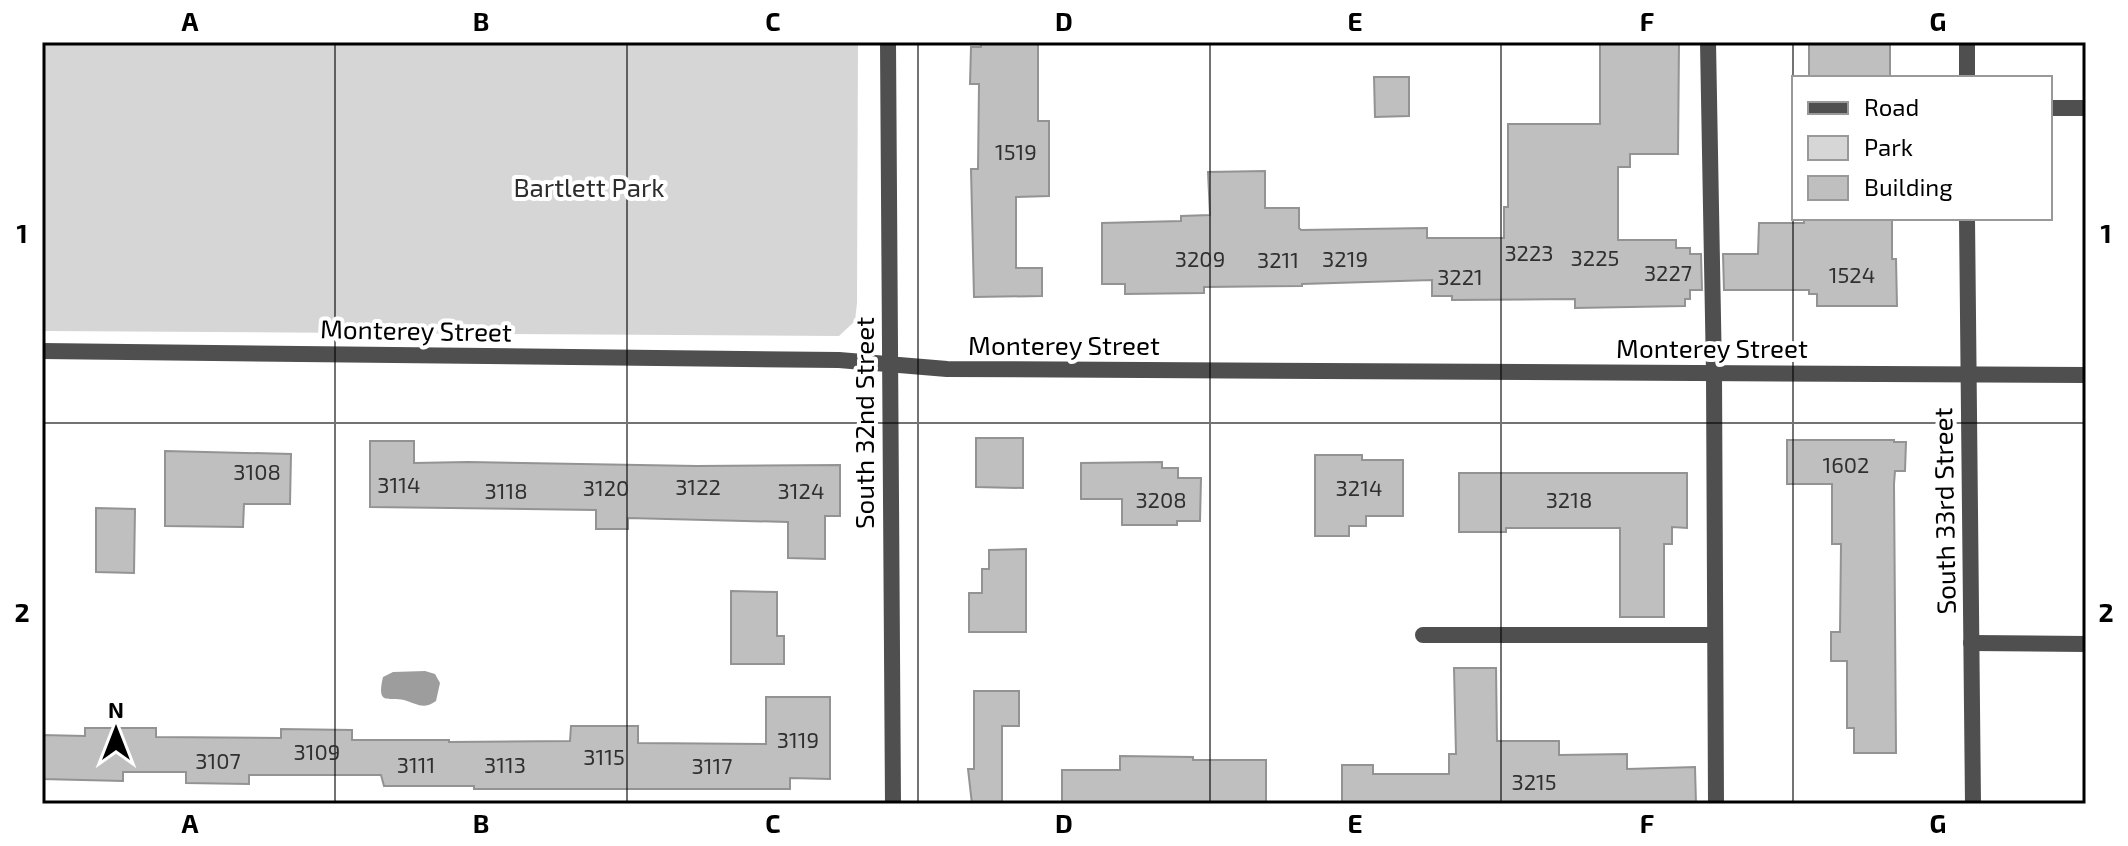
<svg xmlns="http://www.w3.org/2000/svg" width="2128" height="846" font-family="'Exo 2',sans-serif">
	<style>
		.green { fill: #d6d6d6 }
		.water { fill: #9d9d9d }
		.building { fill: #bfbfbf; stroke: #939393; stroke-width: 2 }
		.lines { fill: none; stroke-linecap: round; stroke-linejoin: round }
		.service { stroke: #4f4f4f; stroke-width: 16 }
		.minor { stroke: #4f4f4f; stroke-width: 16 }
		.tertiary { stroke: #4f4f4f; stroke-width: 16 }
		.grid { fill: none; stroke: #000; stroke-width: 2; stroke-opacity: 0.55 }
		.labels { text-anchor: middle; stroke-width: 8; stroke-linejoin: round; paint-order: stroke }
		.number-label { font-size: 22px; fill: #303030 }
		.park-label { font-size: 26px; fill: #2d2d2d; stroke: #fff }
		.street-label { font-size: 26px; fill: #000; stroke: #fff }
		.neatline { fill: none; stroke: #000; stroke-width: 3 }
		.grid-label { font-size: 26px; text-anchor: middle; font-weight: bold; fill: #000 }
	</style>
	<rect width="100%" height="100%" fill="#fff"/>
	<path class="green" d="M42 42H858L857 303 855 321 839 336 42 331Z"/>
	<path class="water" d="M393 672 425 671 435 674 440 683 436 701C423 710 418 704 404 700 389 696 376 707 383 677Z"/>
	<path class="building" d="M981 42H1038V121H1049V196L1016 197V268H1042V296L974 297 971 169H978L979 84H970L971 47H981Z
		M1600 42H1679L1678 154H1630V167H1618V240H1676V248H1690V254H1701L1702 290H1690V299H1685V306L1575 308V299L1452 300V296H1432V280L1302 284V286L1204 287V293L1125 294V284H1102V223L1181 221V216L1210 215 1208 172 1265 171V208H1299V228L1301 230 1427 228V238H1504V207H1508V124H1600Z
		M1809 42 1890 43V78H1809Z
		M1374 77H1409V116L1375 117Z
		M1804 218H1892V259H1896L1897 306H1817V294H1809V290H1724L1723 254H1758L1759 223H1804Z
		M976 438H1023V488L976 487Z
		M1787 440H1894V442H1906L1905 471H1895L1894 484 1896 753H1854V728H1847V661H1831V632H1840L1841 544H1832V484H1787Z
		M370 441H414V463L468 462 697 466 840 465V516H825V559L788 558V522L628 518V529H596V510L370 507Z
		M165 451 291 454 290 504H244L243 527 165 526Z
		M1315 455H1362V460H1403V516H1366V526H1349V536H1315Z
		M1162 462V468H1178V478H1201L1200 521H1177V525H1122V499H1081V463Z
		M1459 473H1687V528L1672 527V544H1664V617H1620V528H1506V532H1459Z
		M96 508 135 509 134 573 96 572Z
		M1026 549V632H969V593H982V569H989V550Z
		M731 591 777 592V636H784V664H731Z
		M1454 668H1496L1497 741H1559V755L1627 754V769L1695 767 1696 804H1342V765H1373V774H1449V754H1456Z
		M974 691H1019V726H1002V804H972L968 769H974Z
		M766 697H830V779L790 778V789H474V786H384L381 775H249V784L186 783V772H123V781L42 779V735L85 736V728H156V737L281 738V729L352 730V740H449V742L570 741 571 726H638V743L766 744Z
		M1120 756 1193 757V760H1266V804H1062V770H1120Z"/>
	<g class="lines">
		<path class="service" d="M1708 42 1714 373 1716 804
			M2050 108H2086
			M1423 635H1714
			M1971 643 2086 644"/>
		<path class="minor" d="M888 42 893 804
			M42 351 839 360 947 369 2086 375"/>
		<path class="tertiary" d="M1967 78V42
			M1967 218 1973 804"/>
	</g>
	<path class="grid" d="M335 42V804M627 42V804M918 42V804M1210 42V804M1501 42V804M1793 42V804M42 423H2086"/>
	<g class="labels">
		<g class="number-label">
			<text x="1016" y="160">1519</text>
			<text x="1529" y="261">3223</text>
			<text x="1595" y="266">3225</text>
			<text x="1200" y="267">3209</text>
			<text x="1345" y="267">3219</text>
			<text x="1278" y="268">3211</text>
			<text x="1668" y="281">3227</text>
			<text x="1852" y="283">1524</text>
			<text x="1460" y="285">3221</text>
			<text x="1846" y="473">1602</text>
			<text x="257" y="480">3108</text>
			<text x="399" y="493">3114</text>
			<text x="698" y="495">3122</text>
			<text x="606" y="496">3120</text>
			<text x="1359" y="496">3214</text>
			<text x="506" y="499">3118</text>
			<text x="801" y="499">3124</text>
			<text x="1161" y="508">3208</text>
			<text x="1569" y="508">3218</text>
			<text x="798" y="748">3119</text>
			<text x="317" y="760">3109</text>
			<text x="604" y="765">3115</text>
			<text x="218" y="769">3107</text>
			<text x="416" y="773">3111</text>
			<text x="505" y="773">3113</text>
			<text x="712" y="774">3117</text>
			<text x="1534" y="790">3215</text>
		</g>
		<g class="park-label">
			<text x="589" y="197">Bartlett Park</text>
		</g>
		<g class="street-label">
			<text transform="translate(416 331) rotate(1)" y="9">Monterey Street</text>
			<text x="1064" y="355">Monterey Street</text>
			<text x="1712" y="358">Monterey Street</text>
			<text transform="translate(865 423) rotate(-90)" y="9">South 32nd Street</text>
			<text transform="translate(1945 511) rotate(-91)" y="9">South 33rd Street</text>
		</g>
	</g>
	<rect width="2128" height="846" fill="none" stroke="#ffffff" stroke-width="88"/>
	<rect x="1792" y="76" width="260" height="144" fill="#ffffff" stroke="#999999" stroke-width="2"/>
	<rect x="1808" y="102" width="40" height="12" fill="#4f4f4f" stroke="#999999" stroke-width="2"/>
	<text x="1864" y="116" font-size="24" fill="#000000">Road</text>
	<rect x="1808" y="136" width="40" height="24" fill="#d6d6d6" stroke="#999999" stroke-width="2"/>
	<text x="1864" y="156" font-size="24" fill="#000000">Park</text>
	<rect x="1808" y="176" width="40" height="24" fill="#bfbfbf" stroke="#999999" stroke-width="2"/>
	<text x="1864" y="196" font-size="24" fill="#000000">Building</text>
	<g transform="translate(116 730)" stroke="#ffffff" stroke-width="6" paint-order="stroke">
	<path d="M0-6L14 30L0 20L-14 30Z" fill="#000000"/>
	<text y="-12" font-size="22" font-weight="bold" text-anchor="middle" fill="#000000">N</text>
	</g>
	<rect x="44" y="44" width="2040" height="758" class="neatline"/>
	<g class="grid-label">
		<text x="190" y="31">A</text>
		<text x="481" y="31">B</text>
		<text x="773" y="31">C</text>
		<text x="1064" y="31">D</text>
		<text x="1355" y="31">E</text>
		<text x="1647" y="31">F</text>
		<text x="1938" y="31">G</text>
		<text x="22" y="243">1</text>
		<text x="2106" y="243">1</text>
		<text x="22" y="622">2</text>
		<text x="2106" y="622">2</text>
		<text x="190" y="833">A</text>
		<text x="481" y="833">B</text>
		<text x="773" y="833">C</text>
		<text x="1064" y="833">D</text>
		<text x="1355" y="833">E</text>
		<text x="1647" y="833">F</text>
		<text x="1938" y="833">G</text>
	</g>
</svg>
